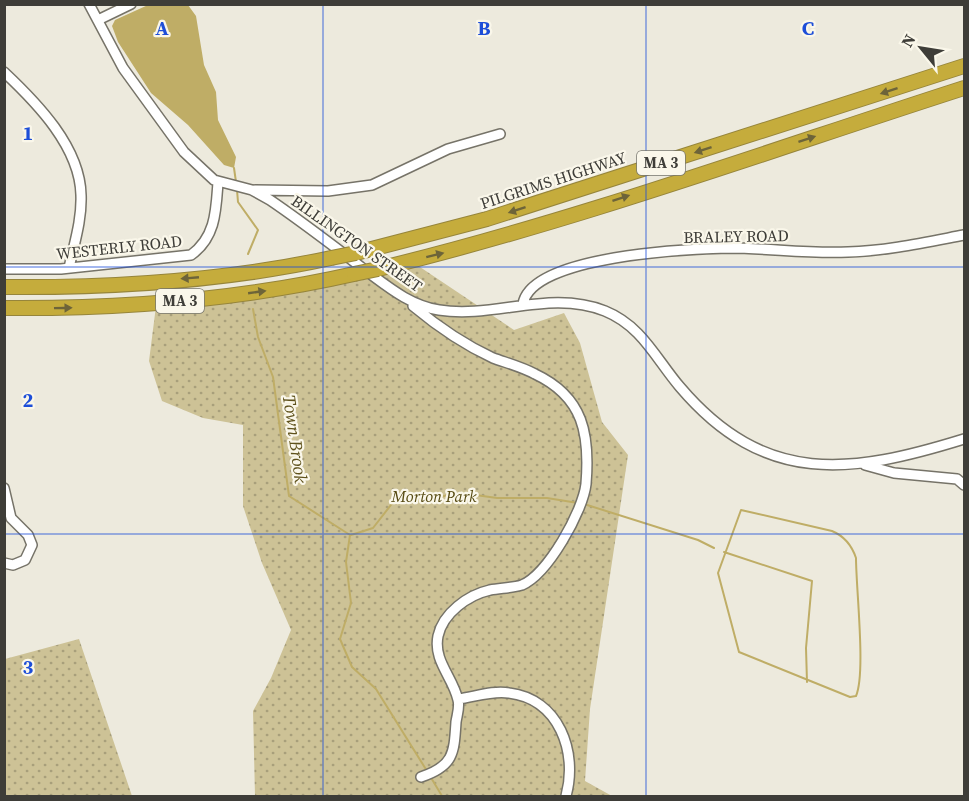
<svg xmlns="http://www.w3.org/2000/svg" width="969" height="801" font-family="'Source Serif 4',serif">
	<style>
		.park { fill: url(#park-dots) }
		.water { fill: #bfad66 }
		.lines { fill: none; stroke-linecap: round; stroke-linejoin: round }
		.stream { stroke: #bfad66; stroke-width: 2 }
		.minor-casing { stroke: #767368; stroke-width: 12 }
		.highway-casing { stroke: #96853b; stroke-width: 16 }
		.minor { stroke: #fff; stroke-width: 9 }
		.highway { stroke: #c5ac3c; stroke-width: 14 }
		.highway-bridge-casing { stroke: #96853b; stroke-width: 16; stroke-linecap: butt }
		.highway-bridge { stroke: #c5ac3c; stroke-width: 14 }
		.oneway { fill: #6d6439 }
		.grid { fill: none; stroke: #1d4ed8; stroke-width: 1.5; stroke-opacity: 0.55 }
		.labels { text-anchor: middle; stroke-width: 4.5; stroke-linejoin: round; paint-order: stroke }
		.shield { fill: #faf7ea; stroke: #76756d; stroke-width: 1.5 }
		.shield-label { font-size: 15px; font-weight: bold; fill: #3e3d38 }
		.street-label { font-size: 16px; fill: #3e3d38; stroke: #faf7ea }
		.park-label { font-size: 16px; font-style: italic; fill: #554910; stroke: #faf7ea }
		.water-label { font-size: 18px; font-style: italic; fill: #5f521c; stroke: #faf7ea }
		.grid-label { font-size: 20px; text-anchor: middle; font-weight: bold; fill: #1d4ed8; stroke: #faf7ea; stroke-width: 4.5; stroke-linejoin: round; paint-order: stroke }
	</style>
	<defs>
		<pattern id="park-dots" width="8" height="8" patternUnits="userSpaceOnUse" patternTransform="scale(1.5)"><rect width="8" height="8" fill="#cdc296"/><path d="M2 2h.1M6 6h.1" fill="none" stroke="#a89f7b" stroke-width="1.8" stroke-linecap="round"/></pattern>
	</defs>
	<rect width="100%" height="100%" fill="#edeadd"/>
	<path class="park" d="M405 257 514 330 564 313 580 343 602 422 628 455 590 709 585 781 612 796H255L253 711 271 678 291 630 262 563 243 506V425L203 418 162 401 149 361 156 306 230 298Z
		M79 639 132 796H5V659Z"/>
	<path class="water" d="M148 5H188L196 16 204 65 216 92 218 120 236 157 234 168 224 165 188 125 151 93 118 42 112 26 115 20Z"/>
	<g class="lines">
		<path class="stream" d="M234 168 236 182
			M237 190 238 202 258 230 248 254
			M253 309 258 337 273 377 289 496 350 535 346 562 351 603 340 639 352 667 376 689 427 771
			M584 504 698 540 714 548
			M741 510 832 531C844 536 852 546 856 558 856 589 866 673 856 696L850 697 739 652 718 573Z
			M351 535 373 528 394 501H416L461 493 497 498H547L578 503
			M724 552 812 581 806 648 807 682
			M430 776 442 796"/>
		<defs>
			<path id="minor" d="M89 4 123 68 184 152 214 180 252 190 270 200C301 221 331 244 361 267 386 285 408 305 439 310 494 319 550 289 605 311 642 326 656 359 680 387 765 487 851 474 964 439
				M98 20 131 4
				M4 72C37 103 80 147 81 195 82 220 74 244 69 268
				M255 190 328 191 372 185 448 149 500 134
				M4 269H61L191 255C216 237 216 210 218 182
				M523 304C531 255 690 249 729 248 769 248 808 254 848 252 886 251 927 242 964 235
				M413 306C437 326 465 345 493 358 507 363 522 367 535 374 584 397 590 435 586 484 583 511 548 574 522 585 512 588 501 588 490 590 468 595 443 613 438 636 433 661 453 677 458 700 460 707 457 715 456 722 454 753 454 766 421 777
				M865 465 894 473 957 479 964 485
				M4 488 11 518 28 535 32 545 25 560 13 565 4 563
				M458 699C474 697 493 690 509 693 559 699 578 752 566 796"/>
			<path id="highway" d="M356 253 487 219 964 66
				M378 269C576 221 771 150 964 88
				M4 287C113 288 225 281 331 258
				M4 308C122 309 239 300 354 274"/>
		</defs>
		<use href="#minor" class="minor-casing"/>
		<use href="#highway" class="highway-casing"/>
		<use href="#minor" class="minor"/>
		<use href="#highway" class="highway"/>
		<defs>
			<path id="highway-bridge" d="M331 258 356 253
				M354 274 378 269"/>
		</defs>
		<use href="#highway-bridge" class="highway-bridge-casing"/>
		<use href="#highway-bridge" class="highway-bridge"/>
	</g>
	<defs><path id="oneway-solid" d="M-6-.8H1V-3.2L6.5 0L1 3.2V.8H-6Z" transform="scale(1.5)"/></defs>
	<g class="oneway">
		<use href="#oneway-solid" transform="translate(889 91) rotate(162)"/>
		<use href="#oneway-solid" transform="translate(807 139) rotate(-18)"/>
		<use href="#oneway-solid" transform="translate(703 150) rotate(162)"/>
		<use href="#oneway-solid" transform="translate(621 198) rotate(-18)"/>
		<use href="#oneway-solid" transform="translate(517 210) rotate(162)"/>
		<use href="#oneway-solid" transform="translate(435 255) rotate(-14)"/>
		<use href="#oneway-solid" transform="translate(190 278) rotate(175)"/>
		<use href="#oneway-solid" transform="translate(257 292) rotate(-8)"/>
		<use href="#oneway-solid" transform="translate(63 308) rotate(-1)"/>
	</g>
	<path class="grid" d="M323 4V796M646 4V796M4 267H964M4 534H964"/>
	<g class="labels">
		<g class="shield">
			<rect x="637" y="151" width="48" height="24" rx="4.5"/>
			<rect x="156" y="289" width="48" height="24" rx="4.5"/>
		</g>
		<g class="shield-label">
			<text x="661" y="168">MA 3</text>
			<text x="180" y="306">MA 3</text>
		</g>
		<g class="street-label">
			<text transform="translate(553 180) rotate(-18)" y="6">PILGRIMS HIGHWAY</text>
			<text transform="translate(736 236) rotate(-1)" y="6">BRALEY ROAD</text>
			<text transform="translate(357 243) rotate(35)" y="6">BILLINGTON STREET</text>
			<text transform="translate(119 247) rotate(-6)" y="6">WESTERLY ROAD</text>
		</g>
		<g class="park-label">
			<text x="434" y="502">Morton Park</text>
		</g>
		<g class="water-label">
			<text transform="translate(295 439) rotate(82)" y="6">Town Brook</text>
		</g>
	</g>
	<g class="grid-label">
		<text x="162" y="35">A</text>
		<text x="484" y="35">B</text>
		<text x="808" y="35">C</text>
		<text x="28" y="140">1</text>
		<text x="28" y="407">2</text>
		<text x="28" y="674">3</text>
	</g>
	<rect width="969" height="801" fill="none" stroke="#3e3d38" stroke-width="12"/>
	<g transform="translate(921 48) rotate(300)" stroke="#faf7ea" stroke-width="4.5" paint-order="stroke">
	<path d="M0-4.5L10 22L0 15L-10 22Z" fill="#3e3d38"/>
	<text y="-9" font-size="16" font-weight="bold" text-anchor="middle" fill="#3e3d38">N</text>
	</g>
</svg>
